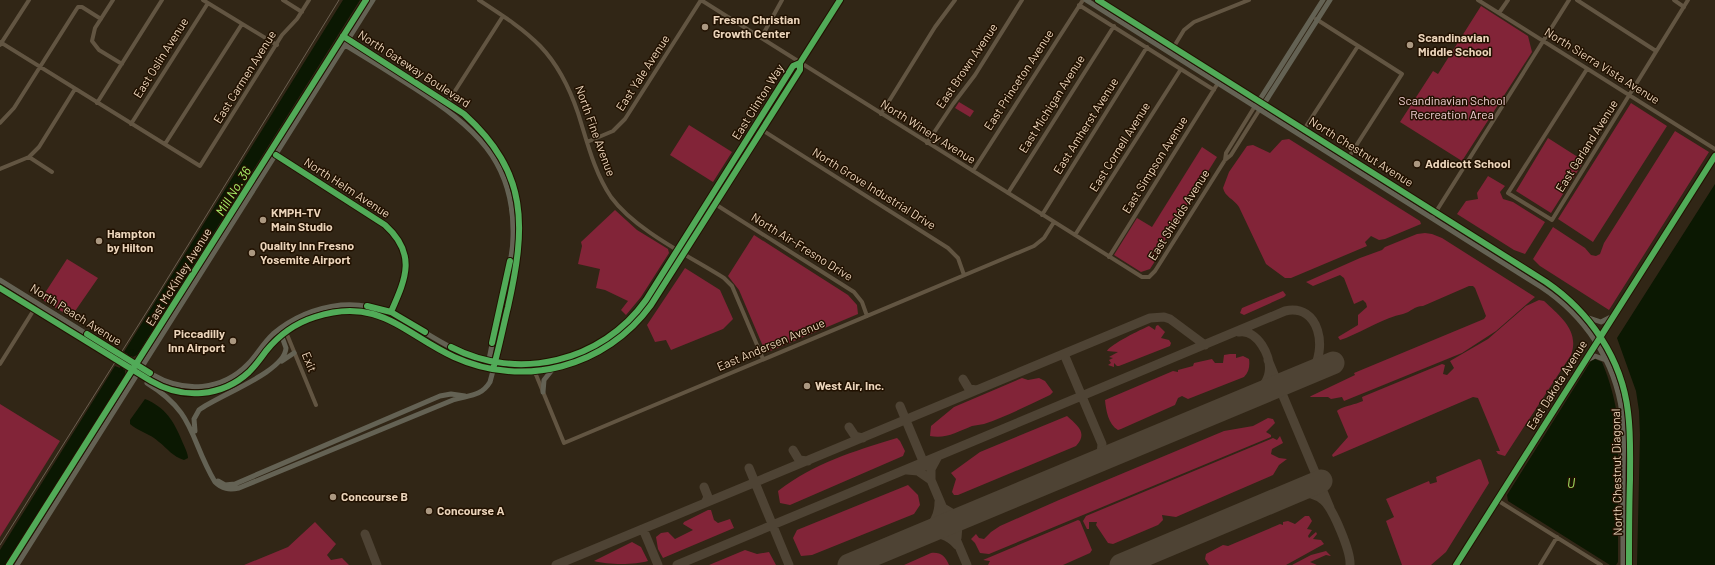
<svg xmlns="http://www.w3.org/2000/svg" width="1715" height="565" font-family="Barlow,sans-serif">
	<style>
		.green { fill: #822438 }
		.water { fill: #0b1802 }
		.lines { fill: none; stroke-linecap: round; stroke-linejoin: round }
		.canal { stroke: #0b1802; stroke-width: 3.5 }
		.taxiway { stroke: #4e4334; stroke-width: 9 }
		.runway { stroke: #4e4334; stroke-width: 23 }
		.minor { stroke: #625542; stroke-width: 4 }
		.major { stroke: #646254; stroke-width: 5 }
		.rail { stroke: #6c6051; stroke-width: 1 }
		.cycleway-casing { stroke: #211100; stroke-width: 8 }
		.cycleway { stroke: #51ab58; stroke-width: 6 }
		.poi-dot { fill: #ab9881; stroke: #211100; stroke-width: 1.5 }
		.labels { text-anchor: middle; stroke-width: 3; stroke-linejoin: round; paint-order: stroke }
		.poi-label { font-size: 12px; font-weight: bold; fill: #ecd5bb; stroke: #211100; text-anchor: start }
		.street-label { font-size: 12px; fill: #ecd5bb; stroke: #211100 }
		.park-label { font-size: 12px; fill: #f1d1d3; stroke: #211100 }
		.water-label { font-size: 13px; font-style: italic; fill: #aaf169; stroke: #211100 }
	</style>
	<rect width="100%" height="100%" fill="#312616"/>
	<path class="green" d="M1481 6 1528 36 1532 52 1462 161 1400 122 1433 71 1438 74Z
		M959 102 974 111 970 117 955 108Z
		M1631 103 1667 126 1593 242 1558 219Z
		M689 125 732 152 713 182 670 155Z
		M1675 131 1709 152 1609 310 1540 266 1533 259 1553 227 1585 248 1591 255 1596 256 1600 254 1604 243Z
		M1548 138 1584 161 1551 213 1516 191Z
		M1289 139 1420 221 1421 224 1385 239 1379 240 1371 236 1365 242 1367 246 1291 278H1285L1266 264 1239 207C1234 199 1225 197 1223 188L1229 172 1247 146 1253 145 1270 153 1282 140Z
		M1202 147 1217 157 1162 245 1164 247 1150 269 1141 272 1114 255 1137 218 1152 227Z
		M1488 176 1505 186 1500 192 1503 199 1513 202 1545 222 1525 254 1514 250 1457 214 1466 201 1478 199 1477 193Z
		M615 210 637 230 668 249 669 253 641 297 626 315 621 310 628 301 605 290 596 288 600 269 578 264 582 246 581 242Z
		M1425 233 1432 234 1442 238 1535 297 1496 331 1462 353 1344 401 1342 397 1331 399 1328 397H1310L1311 396 1355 375 1354 373 1484 319 1486 316 1475 288 1473 286H1469L1423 306C1414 306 1411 312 1403 314 1384 318 1365 330 1346 338L1340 340 1338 337 1358 325V315L1367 307 1366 303 1363 300 1354 304 1344 278 1340 275 1313 286 1306 282 1360 258 1382 250 1385 247 1417 234Z
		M754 235 848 295 857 305 858 314 768 352 765 351 739 290 728 276Z
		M67 259 98 278 71 317 41 299Z
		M685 268 720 290 733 319 723 329 671 350 666 340 655 342 647 325Z
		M1283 291 1286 295 1284 297 1244 315 1240 313 1242 308Z
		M1539 300 1544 301C1560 316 1580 331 1571 355L1505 456 1498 454 1496 451H1500L1478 398 1473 397 1333 457 1332 455 1348 437 1337 411 1338 410C1347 405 1354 405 1363 401L1362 397 1442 364 1445 365 1443 374 1447 375 1454 368 1450 361 1488 339 1526 306Z
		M1158 325 1165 332 1161 338 1169 340 1171 343 1170 346 1119 366H1117L1114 363V367L1108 365 1111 363 1109 360 1113 358 1109 357 1118 352 1107 351C1111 344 1140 330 1149 326L1155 330 1156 326Z
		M1230 354H1236V358L1243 356 1249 359C1250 366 1249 372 1244 377L1188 399 1182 396 1178 398 1175 405 1121 429 1118 430C1108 424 1106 410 1105 400L1173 371 1178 372V370L1193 366 1194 363 1212 359 1215 363H1223L1224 355Z
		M1022 378 1028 380 1039 378 1045 381 1053 392 1050 395C1029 405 1007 416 984 424 980 425 976 425 972 426 957 432 946 439 930 436L931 426 954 407Z
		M0 404 60 441 0 537Z
		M1067 416C1078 426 1088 433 1076 446L958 495H954L952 492 956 479 951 473 980 452Z
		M1268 418 1273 419 1275 423 1266 432 1271 435V437L989 554 980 553 975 543 971 539 976 534 979 538 984 539 991 532 1000 526 1059 500 1224 431 1253 426Z
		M1280 436 1283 443 1272 449 1271 454 1279 458 1287 459 1279 465 1273 475 1176 517 1162 515 1163 520 1158 525 1113 544 1108 543 1096 525 1097 522H1089V529H1087L1083 521 1086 516 1273 438 1277 440Z
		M897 438 900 441 905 451 903 456 790 505 780 503 778 491C816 462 852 452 897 438Z
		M1479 459 1481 460 1489 483 1446 552 1431 565H1402L1386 521 1394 517 1386 499 1429 481 1430 484 1437 482 1436 477Z
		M908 485 918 495 920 505 914 514 812 555 801 556 793 538 797 530Z
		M708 510H711L714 520 718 523 730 519 734 528 663 558 658 549 656 537 661 533 668 532 675 539 693 530 683 524 684 522Z
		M1305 516H1309L1312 521 1307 529 1312 530 1308 536 1309 538 1316 532 1317 534 1313 539 1321 540 1324 544 1286 565H1209L1205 559 1206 554 1223 545 1228 546 1280 524 1283 525V522L1288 521 1295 524Z
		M1078 520 1080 521 1092 550 1090 553 1063 565H988L990 561 983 560Z
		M315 522 336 544 327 555 331 560 342 558 349 565H244L288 547Z
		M632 542 641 547 648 561C635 565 608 565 594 561Z
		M745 550 757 554 769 552 776 565H709Z
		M1326 551 1331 556 1326 555 1310 562 1317 565H1292L1311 555Z
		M931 553C941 552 945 556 949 565H904Z"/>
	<path class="water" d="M343 0H360L137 355 133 357 124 352Z
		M1715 184V565H1637L1640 435 1639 411 1636 391 1617 338Z
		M1595 359 1602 362C1610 381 1615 400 1618 421V562L1616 565H1610L1508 501 1507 495 1591 361Z
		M115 366 125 370V375L6 565H0V550Z
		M145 399C165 407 174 421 182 441 184 446 188 453 188 458L184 460C173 457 167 448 159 442 151 434 138 431 130 424V420Z"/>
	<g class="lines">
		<path class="canal" d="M120 371 132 351"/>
		<path class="taxiway" d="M1239 332C1257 329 1272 356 1269 373 1267 384 1259 391 1250 398
			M1064 354 1102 444 1101 454 1093 463
			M1268 360 1330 508
			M963 379 969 389 977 390
			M900 406 925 466
			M849 427 855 436 863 438
			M793 450 799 460 808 461
			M749 468 789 565
			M907 470 918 471 931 480 967 565
			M931 480V469L938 456
			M704 487 708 497 705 503
			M1297 491C1306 492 1316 494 1323 500 1333 508 1351 552 1350 565
			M943 508 955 515 967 516
			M643 529 658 565
			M365 534 377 565
			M923 534C936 531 949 535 957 545
			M923 534C933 525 939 516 939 502
			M957 538 958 526 967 516
			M556 565 1150 318 1164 317 1170 319 1205 345
			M677 565 1285 311C1320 303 1328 350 1311 372"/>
		<path class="runway" d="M849 565 1333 363
			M1121 565 1321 481"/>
		<path class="minor" d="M113 0 95 28 92 41 99 50 122 64
			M203 0 277 45
			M283 0 302 12
			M479 0C531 34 557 51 578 113 587 141 594 172 611 197 635 230 689 256 724 278L732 286 763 359
			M701 0 1142 277H1149L1155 271 1225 160 1231 155 1260 109
			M1478 0 1715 149
			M1577 0 1656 51
			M1674 0 1684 7
			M1079 5 1214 90
			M1499 13 1508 0
			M1316 19 1402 74 1345 163
			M761 38 782 0
			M0 42 200 166 282 35 297 19 309 0
			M0 45 29 0
			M1170 53 1184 30 1194 22 1249 0
			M1587 69 1508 193 1552 220 1688 0
			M97 103 162 0
			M446 105 503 16
			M881 114 935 27 955 0
			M0 123 14 108 76 10 78 7H82L101 19
			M131 124 208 3
			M762 130 948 248 958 258 964 275
			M1303 131 1358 46
			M587 142 613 131 625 119 701 0
			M927 143 953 104 975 75 1022 0
			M165 144 242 24
			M276 155 385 225C417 254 406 278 391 312
			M29 157 39 147 75 89
			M1225 160 1226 153 1255 106
			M0 169 29 157 52 172
			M973 171 1083 0
			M1008 193 1114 26
			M715 204 854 292 862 302 867 316
			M1042 215 1147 47
			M1432 218 1569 0
			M1075 235 1181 69
			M1109 257 1218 83
			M282 327 286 332 316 405
			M0 364 35 308C43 307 47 315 55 314
			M532 365 564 443 1034 246 1044 238 1054 222
			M1497 500 1601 565
			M1456 565 1715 156
			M1540 565 1557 537"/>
		<path class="major" d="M1086 0 1541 287C1585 316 1615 361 1622 413 1625 434 1623 456 1623 477 1623 506 1623 536 1623 565
			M1098 0 1546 282C1590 312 1622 359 1628 412 1631 435 1630 457 1630 480 1629 508 1629 537 1629 565
			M342 43C367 58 391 73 414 88 473 126 515 160 513 236 513 257 506 278 501 298 496 320 493 342 488 364
			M1257 104 1323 0
			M1262 107 1330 0
			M0 280 153 375C184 393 222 391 248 364 257 355 263 343 273 334 293 317 315 308 341 305 389 301 415 330 454 349 508 376 577 368 622 327 635 316 644 302 654 288L793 66 800 63
			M0 288 151 381C183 400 222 397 249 372 256 365 261 358 266 351 279 335 296 323 315 317 379 296 404 334 454 357 524 389 606 367 651 305L800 70V63L840 0
			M1589 318 1601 322 1613 316
			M282 361 294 353
			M1585 361 1595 356 1606 360
			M147 383C196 413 189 438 215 482 222 489 229 490 239 488L453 400C468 395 481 397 490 382 497 357 502 332 507 308 526 227 529 174 464 114L343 36
			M543 392 544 380 552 370
			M195 431 194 419 199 410C217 396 285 372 286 348L281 334
			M218 481 225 485 235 484 440 396 451 394 465 396
			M9 565 366 0
			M17 565 373 0"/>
		<path class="rail" d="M0 545 158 294 339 0"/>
		<defs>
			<path id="cycleway" d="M1098 0 1546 282C1590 312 1622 359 1628 412 1631 435 1630 457 1630 480 1629 508 1629 537 1629 565
				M343 36 464 114C529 173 526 226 508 307 503 327 499 349 493 369
				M276 155 385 225C417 254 406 278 391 312
				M0 288 151 381C183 400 222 397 249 372 256 365 261 358 266 351 279 335 296 323 315 317 379 296 404 334 454 357 524 389 606 367 651 305L800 70V63L840 0
				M367 306 391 312 425 332
				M87 334 150 373
				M492 343 510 261
				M451 347C518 382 602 362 646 300L793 66 800 63
				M9 565 366 0
				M1456 565 1715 156"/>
		</defs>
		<use href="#cycleway" class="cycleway-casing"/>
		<use href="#cycleway" class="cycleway"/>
	</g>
	<g class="poi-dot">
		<circle cx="705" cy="27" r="4"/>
		<circle cx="1410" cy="45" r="4"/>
		<circle cx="1417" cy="164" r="4"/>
		<circle cx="263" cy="220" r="4"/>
		<circle cx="99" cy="241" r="4"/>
		<circle cx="252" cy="253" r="4"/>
		<circle cx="233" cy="341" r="4"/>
		<circle cx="807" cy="386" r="4"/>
		<circle cx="333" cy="497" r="4"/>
		<circle cx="429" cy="511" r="4"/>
	</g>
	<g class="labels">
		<g class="poi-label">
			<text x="713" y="24">Fresno Christian<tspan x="713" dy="14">Growth Center</tspan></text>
			<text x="1418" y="42">Scandinavian<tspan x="1418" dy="14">Middle School</tspan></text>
			<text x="1425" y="168">Addicott School</text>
			<text x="271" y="217">KMPH-TV<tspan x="271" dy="14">Main Studio</tspan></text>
			<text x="107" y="238">Hampton<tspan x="107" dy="14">by Hilton</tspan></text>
			<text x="260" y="250">Quality Inn Fresno<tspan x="260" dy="14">Yosemite Airport</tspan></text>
			<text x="225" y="338" text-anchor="end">Piccadilly<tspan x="225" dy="14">Inn Airport</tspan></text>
			<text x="815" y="390">West Air, Inc.</text>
			<text x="341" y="501">Concourse B</text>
			<text x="437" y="515">Concourse A</text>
		</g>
		<g class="street-label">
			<text transform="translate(161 58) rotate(-58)" y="4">East Oslin Avenue</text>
			<text transform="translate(967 66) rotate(-56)" y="4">East Brown Avenue</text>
			<text transform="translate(1602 66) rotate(32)" y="4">North Sierra Vista Avenue</text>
			<text transform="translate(414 69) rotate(33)" y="4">North Gateway Boulevard</text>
			<text transform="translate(643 73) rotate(-57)" y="4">East Yale Avenue</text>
			<text transform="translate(245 77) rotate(-58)" y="4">East Carmen Avenue</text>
			<text transform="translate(1019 80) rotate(-57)" y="4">East Princeton Avenue</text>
			<text transform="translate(758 102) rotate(-58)" y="4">East Clinton Way</text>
			<text transform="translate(1052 104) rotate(-58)" y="4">East Michigan Avenue</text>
			<text transform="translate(1086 126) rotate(-58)" y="4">East Amherst Avenue</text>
			<text transform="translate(595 131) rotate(70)" y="4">North Fine Avenue</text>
			<text transform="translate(928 132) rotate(32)" y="4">North Winery Avenue</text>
			<text transform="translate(1587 146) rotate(-58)" y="4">East Garland Avenue</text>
			<text transform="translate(1120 147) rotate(-58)" y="4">East Cornell Avenue</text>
			<text transform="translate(1361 152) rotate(32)" y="4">North Chestnut Avenue</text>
			<text transform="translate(1155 165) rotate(-58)" y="4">East Simpson Avenue</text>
			<text transform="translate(347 188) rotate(33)" y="4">North Helm Avenue</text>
			<text transform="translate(874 189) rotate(32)" y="4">North Grove Industrial Drive</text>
			<text transform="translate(1179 215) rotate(-58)" y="4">East Shields Avenue</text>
			<text transform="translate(802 247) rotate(32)" y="4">North Air-Fresno Drive</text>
			<text transform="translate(179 277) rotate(-58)" y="4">East McKinley Avenue</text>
			<text transform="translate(76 315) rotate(32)" y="4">North Peach Avenue</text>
			<text transform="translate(771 345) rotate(-23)" y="4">East Andersen Avenue</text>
			<text transform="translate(309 362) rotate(68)" y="4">Exit</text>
			<text transform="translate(1557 385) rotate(-58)" y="4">East Dakota Avenue</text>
			<text transform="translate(1617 472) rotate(-91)" y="4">North Chestnut Diagonal</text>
		</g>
		<g class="park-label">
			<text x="1452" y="105">Scandinavian School<tspan x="1452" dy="14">Recreation Area</tspan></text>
		</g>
		<g class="water-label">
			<text transform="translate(233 191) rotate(-58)" y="5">Mill No. 36</text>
			<text x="1571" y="488">U</text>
		</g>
	</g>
</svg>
